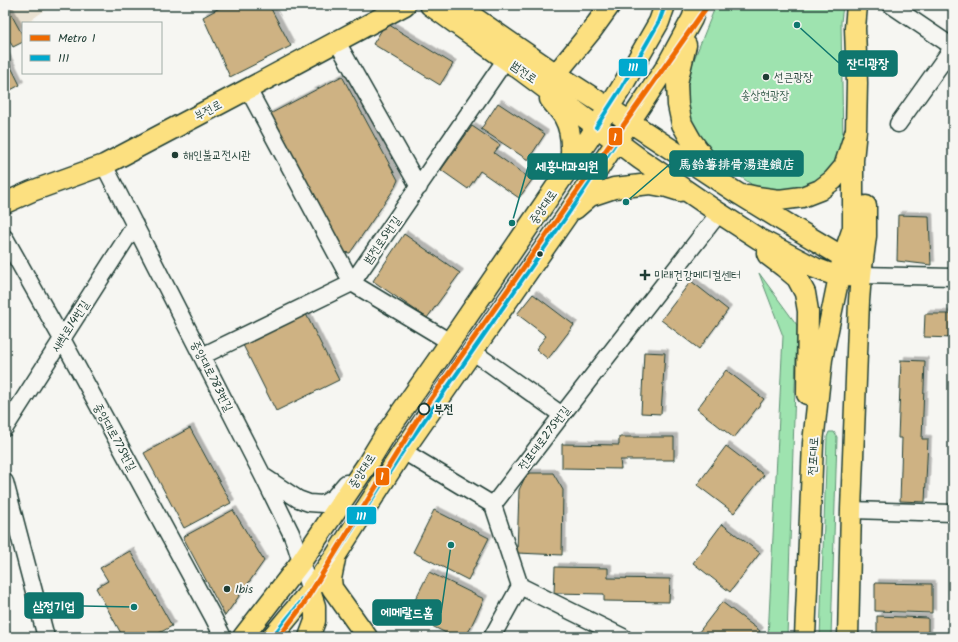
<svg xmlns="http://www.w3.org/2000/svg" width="958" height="642" font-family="Kalam,'LXGW WenKai TC','Poor Story',sans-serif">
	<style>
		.built { fill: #eae2d1 }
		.green { fill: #9ee3af; stroke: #5e9072 }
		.building { fill: #ceb283; stroke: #1f3d34; filter: url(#shadow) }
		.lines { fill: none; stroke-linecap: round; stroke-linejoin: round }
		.minor-casing { stroke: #1f3d34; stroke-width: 19 }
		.major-casing { stroke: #1f3d34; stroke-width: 23 }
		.minor { stroke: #f6f6f2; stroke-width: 16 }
		.major { stroke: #fce080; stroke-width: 20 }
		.bus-1-casing { stroke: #f6f6f2; stroke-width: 7 }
		.bus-1 { stroke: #00a9ce; stroke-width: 4 }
		.metro-1-casing { stroke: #f6f6f2; stroke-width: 8 }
		.metro-1 { stroke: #f06a00; stroke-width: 5 }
		.poi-dot { fill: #1f3d34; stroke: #f6f6f2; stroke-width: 1.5 }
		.stop-dot { fill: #f6f6f2; stroke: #1f3d34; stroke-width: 2 }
		.labels { text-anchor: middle; stroke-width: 4; stroke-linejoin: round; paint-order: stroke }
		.street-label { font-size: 12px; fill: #1f3d34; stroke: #f6f6f2 }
		.poi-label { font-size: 12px; fill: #1f3d34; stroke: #f6f6f2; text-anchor: start }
		.park-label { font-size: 12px; fill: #385e4d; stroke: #f6f6f2 }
		.stop-label { font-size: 12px; font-weight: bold; fill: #1f3d34; stroke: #f6f6f2; text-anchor: start }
		.leader { fill: none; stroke: #0f766e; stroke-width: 1.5 }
		.callout-dot { fill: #0f766e; stroke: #f6f6f2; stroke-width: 1.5 }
		.callout { fill: #0f766e; stroke: #0f766e; stroke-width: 1.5 }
		.callout-label { font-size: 13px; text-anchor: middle; font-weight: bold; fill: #fff }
		.line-badge { stroke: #f6f6f2; stroke-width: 1.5 }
		.badge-label { font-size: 11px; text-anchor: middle; font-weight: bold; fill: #fff }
	</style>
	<defs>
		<filter id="shadow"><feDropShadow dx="3.5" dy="-3.5" stdDeviation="0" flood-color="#0004"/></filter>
	</defs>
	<rect width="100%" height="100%" fill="#f6f6f2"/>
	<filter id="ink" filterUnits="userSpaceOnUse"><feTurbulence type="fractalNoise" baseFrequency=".025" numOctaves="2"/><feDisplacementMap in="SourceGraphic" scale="8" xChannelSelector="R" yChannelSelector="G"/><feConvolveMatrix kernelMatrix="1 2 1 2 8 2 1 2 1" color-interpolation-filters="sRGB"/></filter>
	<g filter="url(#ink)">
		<path class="built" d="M5 5H52L27 23H23V26L5 38Z"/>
		<path class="green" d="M716 5H843L841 22 843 147 841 160 822 180 791 195 758 189 720 162 708 151 691 121 688 109V83L693 62Z
			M759 273 797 325 787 637H768L783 336Z
			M829 432H834L837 437 831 637H820L827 437Z"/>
		<path class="building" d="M5 5H6L23 36V42L13 47 5 33Z
			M225 5H269L291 46 230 77 203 17Z
			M386 23 453 64 440 85 373 44Z
			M5 55 20 85 5 93Z
			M342 76 398 180 394 189 350 253 342 252 268 115Z
			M498 103 545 134 528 160 481 129Z
			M472 126 500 145 494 153 532 180 519 198 480 171 468 189 441 170Z
			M898 215 929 216 931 265 897 261Z
			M404 234 460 273 427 318 373 281Z
			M691 281 728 310 699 349 661 320Z
			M533 294 574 325 548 359 536 349 546 336 517 314Z
			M306 314 339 380 276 411 243 345Z
			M925 314H953V338L924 337Z
			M644 352 665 353 661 414 641 413Z
			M901 360 925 361 922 439H928L925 502 900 501 902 438H898Z
			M726 370 764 399 734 438 697 409Z
			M190 428 231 503 184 528 144 453Z
			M619 437H674V460H620L621 469 562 468V444L619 445Z
			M726 446 764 475 734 513 697 485Z
			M527 473H553L563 490 562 555 517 553 519 490Z
			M233 510 264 561 225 616 183 537Z
			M434 510 489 538 468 580 413 552Z
			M722 524 760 553 730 592 693 563Z
			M130 551 172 626 152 637H123L96 588 108 581 100 568Z
			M555 567 608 568V578L670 579 669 602 604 601V594L554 593Z
			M429 572 484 599 466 637H454L408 614Z
			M875 583 932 584V613L875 611Z
			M722 602 760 631 755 637H695Z
			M877 616 928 618V637H877Z"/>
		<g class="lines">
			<defs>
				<path id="minor" d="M891 5 953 47
					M337 42 419 187
					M248 89 352 283
					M898 124 953 47
					M104 165 263 476 291 533 296 546 310 591
					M5 238 62 339 213 617 223 637
					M861 275 953 277
					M352 283 450 342
					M472 351 562 415
					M202 356 352 283 506 59
					M5 428 135 225
					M403 451 493 505
					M263 476 298 499 309 503 323 504 334 497 346 483
					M5 482 46 637
					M851 510 953 513
					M492 637 520 586
					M623 637 520 586 493 505 562 415 719 213"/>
				<path id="major" d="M430 5 522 71 640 159 719 213 759 239 815 268 839 277 861 275
					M456 5 556 74 609 108 734 191 791 226 843 257 852 266
					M686 45 677 83 678 105 682 124 691 140 713 170
					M556 74 592 30 610 5
					M550 99C554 105 560 110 564 117 572 131 572 150 570 166
					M748 195 757 197 779 200 802 197 820 190 833 180 844 167 856 130 857 83 855 28 857 5
					M5 203 32 191 104 165 248 89 405 5
					M575 209 590 196 614 188 650 184 667 187 680 191
					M767 253 768 255 784 267 797 278 805 293 808 311 807 394
					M335 559 331 579 332 588 367 637
					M243 637 301 562 368 463 385 435 437 361 588 140 620 90 659 22 665 5
					M272 637 310 591 336 555 403 451 566 217 641 105 666 67 692 19 697 5
					M309 637 315 621V606L310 591
					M805 637 813 443 822 359 843 257 853 228V160L856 130
					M848 637 851 510 859 301 861 275 866 236V206"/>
			</defs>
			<use href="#minor" class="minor-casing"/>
			<use href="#major" class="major-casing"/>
			<use href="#minor" class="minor"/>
			<use href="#major" class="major"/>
			<defs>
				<path id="bus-1" d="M596 127 620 90 659 22 665 5
					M272 637 310 591 336 555 403 451 566 217 616 142"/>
			</defs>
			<use href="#bus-1" class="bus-1-casing"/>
			<use href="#bus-1" class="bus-1"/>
			<defs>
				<path id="metro-1" d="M279 637 303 605 424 409 708 5"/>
			</defs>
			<use href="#metro-1" class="metro-1-casing"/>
			<use href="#metro-1" class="metro-1"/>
		</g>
	</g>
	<g class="poi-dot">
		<circle cx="766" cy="77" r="4"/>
		<circle cx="175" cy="155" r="4"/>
		<circle cx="540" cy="254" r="3.5"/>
		<path d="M643 269h4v4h4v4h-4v4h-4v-4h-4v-4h4z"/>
		<circle cx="227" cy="589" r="4"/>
	</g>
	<circle class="stop-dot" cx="424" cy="409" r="5.5"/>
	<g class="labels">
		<g class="street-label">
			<text transform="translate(524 72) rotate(36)" y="4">범전로</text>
			<text transform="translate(208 110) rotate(-28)" y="4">부전로</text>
			<text transform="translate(543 207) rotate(-55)" y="4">중앙대로</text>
			<text transform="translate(382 240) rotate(-55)" y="4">범전로5번길</text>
			<text transform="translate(70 326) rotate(-57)" y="4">새싹로14번길</text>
			<text transform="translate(212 376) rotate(63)" y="4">중앙대로783번길</text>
			<text transform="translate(115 437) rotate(61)" y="4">중앙대로775번길</text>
			<text transform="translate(544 438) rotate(-53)" y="4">전포대로275번길</text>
			<text transform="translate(813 456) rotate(-87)" y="4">전포대로</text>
			<text transform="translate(362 471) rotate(-57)" y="4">중앙대로</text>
		</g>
		<g class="poi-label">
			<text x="774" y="81">선큰광장</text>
			<text x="183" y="159">해인불교전시관</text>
			<text x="654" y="279">미래건강메디컬센터</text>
			<text x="235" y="593">Ibis</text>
		</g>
		<g class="park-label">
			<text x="765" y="99">송상현광장</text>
		</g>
		<g class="stop-label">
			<text x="434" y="413">부전</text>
		</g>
	</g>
	<path class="leader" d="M797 25L839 63M626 202L670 164M512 223L528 167M134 607L83 606M451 545L441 613"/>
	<g class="callout-dot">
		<circle cx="797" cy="25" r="4"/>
		<circle cx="626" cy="202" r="4"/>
		<circle cx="512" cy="223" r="4"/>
		<circle cx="134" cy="607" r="4"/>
		<circle cx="451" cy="545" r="4"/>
	</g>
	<g class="callout">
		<rect x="839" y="51" width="58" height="25" rx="4"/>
		<rect x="670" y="151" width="133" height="25" rx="4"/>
		<rect x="528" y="154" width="79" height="25" rx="4"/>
		<rect x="25" y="593" width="58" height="25" rx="4"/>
		<rect x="373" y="600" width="68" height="25" rx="4"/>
	</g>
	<g class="callout-label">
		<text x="868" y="68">잔디광장</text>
		<text x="737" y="169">馬鈴薯排骨湯連鎖店</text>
		<text x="567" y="171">세흥내과의원</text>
		<text x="54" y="611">삼정기업</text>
		<text x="407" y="617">에메랄드홈</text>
	</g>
	<g class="line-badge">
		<rect x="618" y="58" width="30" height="19" rx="4" fill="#00a9ce"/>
		<rect x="608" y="127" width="15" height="19" rx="4" fill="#f06a00"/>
		<rect x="375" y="467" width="15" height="19" rx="4" fill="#f06a00"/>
		<rect x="346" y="506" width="31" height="19" rx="4" fill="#00a9ce"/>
	</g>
	<g class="badge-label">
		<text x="633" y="71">111</text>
		<text x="615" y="141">1</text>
		<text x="382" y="480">1</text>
		<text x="361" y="520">111</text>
	</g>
	<rect width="958" height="642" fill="none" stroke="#f6f6f2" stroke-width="20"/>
	<rect x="10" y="10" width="938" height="622" fill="none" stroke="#1f3d34" stroke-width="1.5" filter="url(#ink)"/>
	<rect x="22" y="22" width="140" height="52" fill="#f6f6f2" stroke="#a0aca6"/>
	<rect x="30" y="35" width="20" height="6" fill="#f06a00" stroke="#a0aca6"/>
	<text x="58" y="42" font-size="12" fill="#1f3d34">Metro 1</text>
	<rect x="30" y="55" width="20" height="6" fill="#00a9ce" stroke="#a0aca6"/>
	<text x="58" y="62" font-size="12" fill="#1f3d34">111</text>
</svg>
